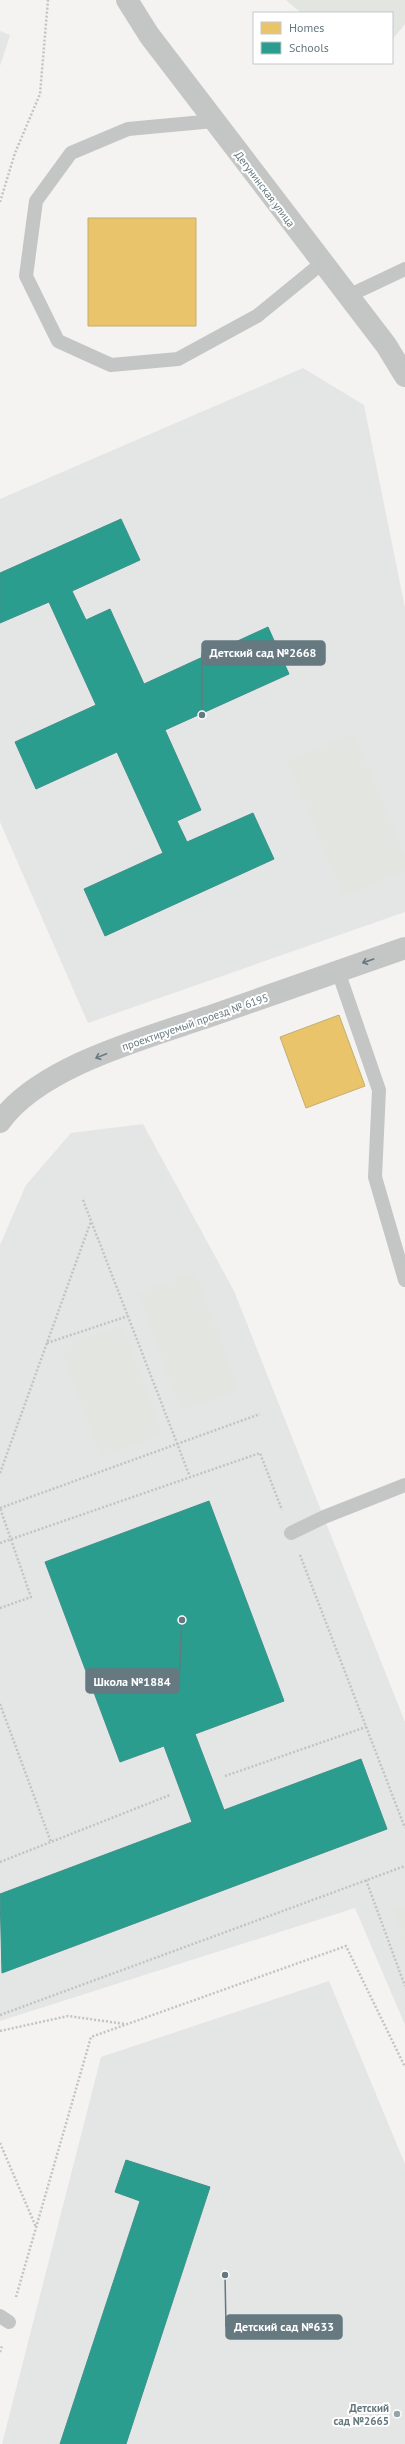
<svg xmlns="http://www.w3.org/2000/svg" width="405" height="2444" font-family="'PT Sans',sans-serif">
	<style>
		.built { fill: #e4e5e5 }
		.green { fill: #e3e5e0 }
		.homes { fill: #e9c46a; stroke: #c2ae71 }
		.schools { fill: #2a9d8f; stroke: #3c928a }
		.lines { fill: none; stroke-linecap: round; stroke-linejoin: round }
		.path { stroke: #c2c3c4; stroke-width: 2.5; stroke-dasharray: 2 2; stroke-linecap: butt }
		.service { stroke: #c4c6c6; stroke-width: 14 }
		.minor { stroke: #c4c6c6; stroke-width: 22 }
		.oneway { stroke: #667980 }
		.poi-dot { fill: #98a4a8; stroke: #fff; stroke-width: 1.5 }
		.labels { text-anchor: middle; stroke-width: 4; stroke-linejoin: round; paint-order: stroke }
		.street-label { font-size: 11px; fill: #667980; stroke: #fff }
		.poi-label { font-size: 11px; font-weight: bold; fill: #667980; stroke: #fff; text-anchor: end }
		.leader { fill: none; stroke: #667980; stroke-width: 1.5 }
		.callout-dot { fill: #667980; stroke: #fff; stroke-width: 1.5 }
		.callout { fill: #667980; stroke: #667980; stroke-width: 1.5 }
		.callout-label { font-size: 12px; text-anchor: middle; font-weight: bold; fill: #fff }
	</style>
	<rect width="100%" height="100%" fill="#f4f3f2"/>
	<path class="built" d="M0 31 10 35 0 66Z
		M303 368 364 405 405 608V912L88 1023 0 822V499Z
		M143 1124 234 1291 405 1722V2025L355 1908 0 2021V1245L26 1185 71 1133Z
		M329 1981 405 2164V2444H2L101 2057Z"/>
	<path class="green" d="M286 0H405V24L392 40V13H301Z
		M354 733 405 855V871L343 896 287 761Z
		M195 1272 239 1390 181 1411 138 1293Z
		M122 1325 163 1434 101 1457 61 1348Z
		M405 1906V1941L393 1910Z"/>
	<path class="homes" d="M88 218H196V326H88Z
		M339 1015 365 1086 306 1108 280 1037Z"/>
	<path class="schools" d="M121 519 140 560 72 591 86 620 110 609 144 684 268 627 289 674 165 730 201 810 177 821 187 842 253 813 274 859 105 936 84 889 163 853 117 752 36 789 15 742 96 705 49 602 0 623V573Z
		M209 1501 284 1701 195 1734 224 1810 361 1759 387 1829 2 1973 0 1894 192 1822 164 1746 120 1762 45 1562Z
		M126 2160 210 2187 126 2444H60L140 2201 115 2192Z"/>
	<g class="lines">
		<path class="path" d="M0 202 15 153 40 94 48 0
			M83 1200 190 1477
			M47 1343 128 1316
			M0 1473 91 1221
			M0 1508 260 1414
			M0 1543 260 1453 282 1510
			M300 1555 405 1828
			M0 1608 31 1597 0 1508
			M0 1704 51 1842
			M225 1776 366 1727
			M0 1862 170 1795
			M366 1880 405 1986
			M0 2015 405 1866
			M0 2031 68 2016 125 2024
			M0 2143 36 2227
			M16 2297 91 2037 346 1946 405 2067
			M0 2352 2 2346"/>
		<path class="service" d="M214 121 128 129 71 153 36 201 26 276 58 341 111 365 178 359 257 316 322 263
			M348 296 405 269
			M338 971 379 1090 375 1177 405 1280
			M291 1533 324 1517 405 1485
			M0 2316 9 2322"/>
		<path class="minor" d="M127 0 149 35 386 345 405 376
			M0 1122C41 1064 154 1036 219 1013 281 991 343 970 405 948"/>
	</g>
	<defs><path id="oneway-shaft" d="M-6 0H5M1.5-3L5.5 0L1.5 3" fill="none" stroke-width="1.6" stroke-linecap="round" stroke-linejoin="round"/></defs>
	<g class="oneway">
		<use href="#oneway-shaft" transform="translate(368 961) rotate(161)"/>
		<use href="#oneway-shaft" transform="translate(101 1056) rotate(158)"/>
	</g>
	<circle class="poi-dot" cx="397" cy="2414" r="4"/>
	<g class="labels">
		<g class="street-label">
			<text transform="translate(265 189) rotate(53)" y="4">Дегунинская улица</text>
			<text transform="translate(195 1022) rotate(-19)" y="4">проектируемый проезд № 6195</text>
		</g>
		<g class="poi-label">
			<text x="389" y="2412">Детский<tspan x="389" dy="13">сад №2665</tspan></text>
		</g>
	</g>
	<path class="leader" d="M202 715L202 653M182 1620L179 1681M225 2275L226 2327"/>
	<g class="callout-dot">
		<circle cx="202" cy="715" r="4"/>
		<circle cx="182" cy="1620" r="4"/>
		<circle cx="225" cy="2275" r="4"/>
	</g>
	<g class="callout">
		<rect x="202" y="641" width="123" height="24" rx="4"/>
		<rect x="86" y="1669" width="93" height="24" rx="4"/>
		<rect x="226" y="2315" width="116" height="24" rx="4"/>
	</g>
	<g class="callout-label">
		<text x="263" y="657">Детский сад №2668</text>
		<text x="132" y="1686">Школа №1884</text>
		<text x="284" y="2331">Детский сад №633</text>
	</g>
	<rect x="253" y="12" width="140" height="52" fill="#ffffff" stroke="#c2c9cc"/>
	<rect x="261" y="22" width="20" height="12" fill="#e9c46a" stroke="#c2c9cc"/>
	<text x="289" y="32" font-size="12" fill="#667980">Homes</text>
	<rect x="261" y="42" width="20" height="12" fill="#2a9d8f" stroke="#c2c9cc"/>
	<text x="289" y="52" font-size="12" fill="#667980">Schools</text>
</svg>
